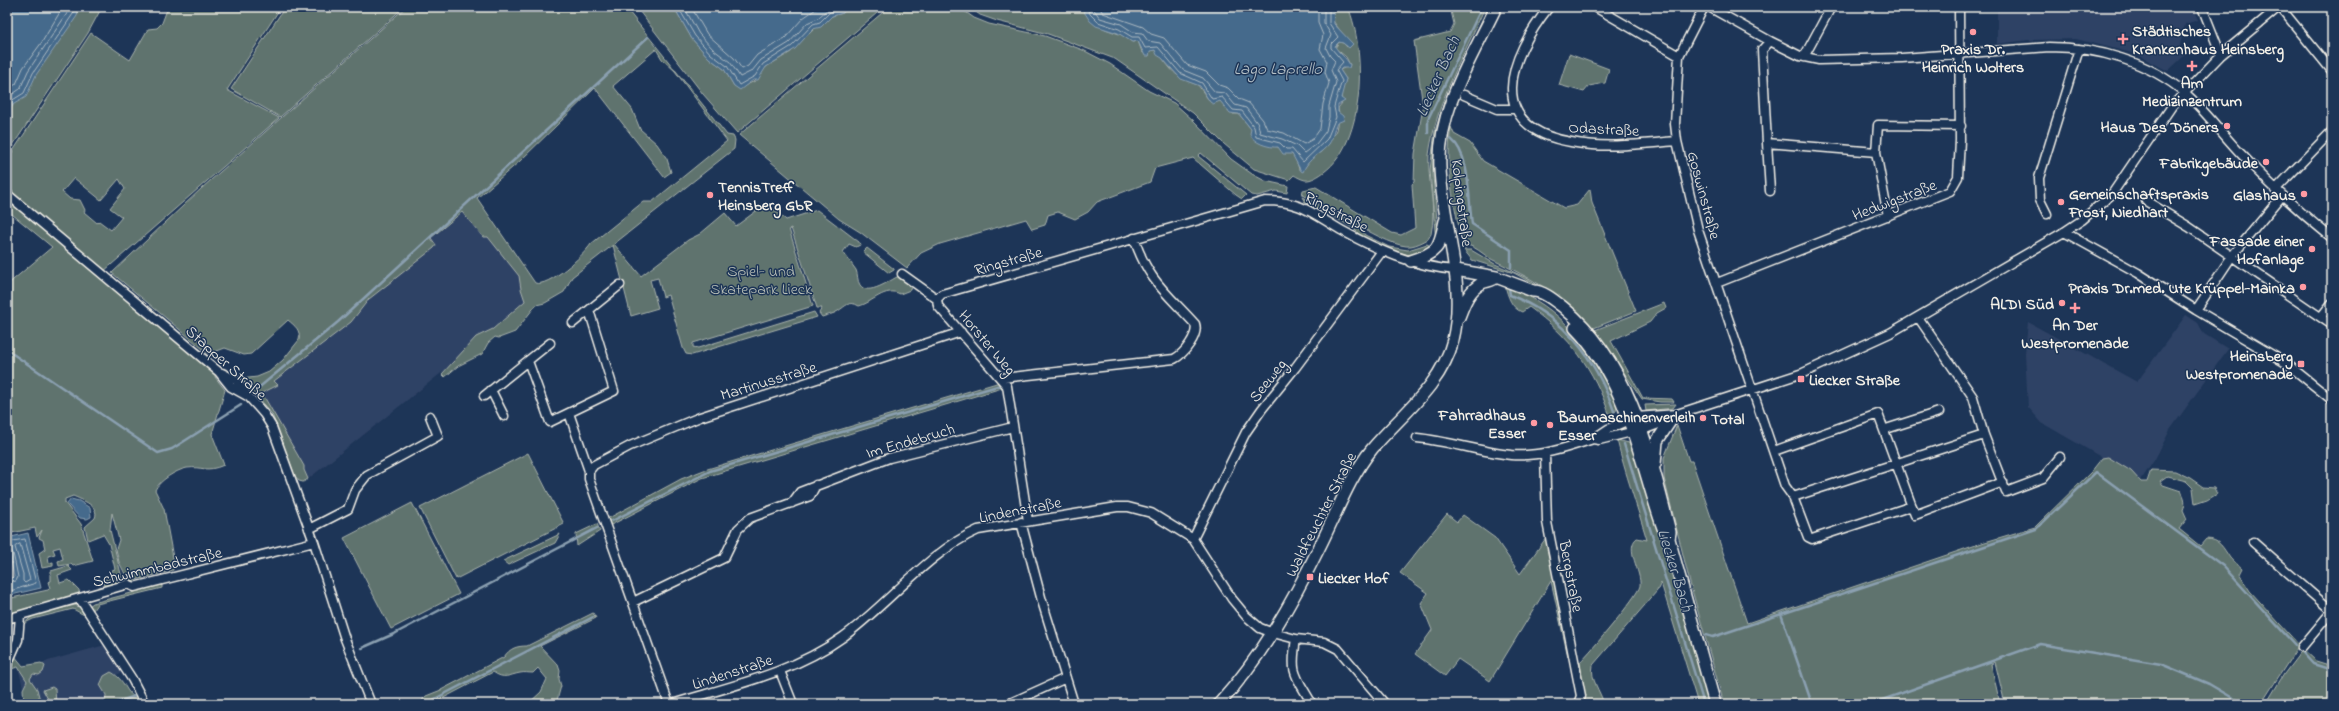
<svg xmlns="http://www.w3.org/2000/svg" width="2339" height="711" font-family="'Indie Flower',sans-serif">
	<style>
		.built { fill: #2f4265 }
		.green { fill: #5e736e; stroke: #a9b2ab; fill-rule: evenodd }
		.water { fill: #456a8c; stroke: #8ba0b1 }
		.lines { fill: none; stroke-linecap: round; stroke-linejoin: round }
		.shore { stroke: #aebbc3; stroke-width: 1 }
		.stream { stroke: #8ba0b1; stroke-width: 2.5 }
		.street-casing { stroke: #f4f1e8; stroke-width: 11 }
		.secondary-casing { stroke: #f4f1e8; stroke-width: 14 }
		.street { stroke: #1d3557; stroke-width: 8 }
		.secondary { stroke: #1d3557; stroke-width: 11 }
		.poi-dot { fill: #ff9aa2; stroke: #1d3557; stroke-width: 1.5 }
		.labels { text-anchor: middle; stroke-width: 3; stroke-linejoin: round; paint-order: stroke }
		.poi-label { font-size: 16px; font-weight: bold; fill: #f4f1e8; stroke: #1d3557; text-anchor: end }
		.street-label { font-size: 16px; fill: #f4f1e8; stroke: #1d3557 }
		.park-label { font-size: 16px; fill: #b8bfb7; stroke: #1d3557 }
		.water-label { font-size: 17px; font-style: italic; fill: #b7c2c8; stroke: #1d3557 }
	</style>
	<rect width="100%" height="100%" fill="#1d3557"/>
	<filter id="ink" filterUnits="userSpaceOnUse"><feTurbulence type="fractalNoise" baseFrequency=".025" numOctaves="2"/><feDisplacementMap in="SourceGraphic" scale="8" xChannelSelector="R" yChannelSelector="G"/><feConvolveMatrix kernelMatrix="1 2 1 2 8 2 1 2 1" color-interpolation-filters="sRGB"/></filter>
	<g filter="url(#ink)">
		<path class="built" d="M1997 7H2192L2198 20 2185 24 2178 53 2185 55 2168 71 2136 54 2076 39 2028 40 1997 44Z
			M469 207 538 296 308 479 303 482 299 481 295 476 272 414 252 391Z
			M2186 315 2198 323 2204 334 2228 349 2170 430 2155 459 2141 480 2042 423 2028 407 2025 354 2028 322 2137 382Z
			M105 645 123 672 116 675 111 672 100 685 106 695 105 704H27L18 667 20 662 23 666 41 663Z"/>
		<path class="green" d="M7 7H102L88 33 7 154Z
			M168 7H281L227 90 279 118 103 272 7 192V160L91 33 130 60 148 29 157 28 162 23ZM74 178 101 200 119 179 125 189 110 208 122 217 111 230 99 221 97 223 84 212 85 210 80 200 70 199 62 192Z
			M285 7H404L280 117 231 89Z
			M406 7H625L727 135 733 136 735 140 734 149 614 244 641 276 688 240 700 234 725 213 736 226 767 203 786 220 817 210 859 242 860 245 856 247 849 244 843 252C847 258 852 264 856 270 858 274 857 281 860 285 868 297 890 280 899 276L911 285 910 290 900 294C885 286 872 303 859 306 849 300 846 306 838 311 834 314 827 315 822 317L819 313 822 308H817L791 228 789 229 813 306 693 343V347L698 348 814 312 817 317 692 355 686 354 683 348 668 295 663 297 658 278 650 280 658 308 631 316 613 245 572 277 564 292 545 303 536 305 515 332 499 338 495 337 488 343 482 354 458 366 445 377 442 374 476 337 493 329 525 301 521 289 519 276 488 237H483L462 212 431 238 436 245 434 248 369 299 351 322 274 381 278 385 262 393 304 466V470L308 479 303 482 299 481 295 476 272 414 241 379 257 377 269 372 283 360 299 340C301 330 295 326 288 320L251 354 244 355 225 348 209 354 112 273 202 188ZM656 49 662 59 675 71 727 141 652 202H643L591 244C584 255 548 288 535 283L477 198 520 161 595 88 664 177 671 172 667 159 657 144 640 129 632 109 613 86Z
			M636 7H674L692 39 709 58 724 69 734 86 746 85 755 81 766 67 791 52 816 27 832 16 843 13 844 7H884L737 133 703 94Z
			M889 7H959L974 18 989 24 1045 36 1083 50 1110 64 1149 91 1174 103 1194 121 1231 159 1252 174 1265 181 1288 186 1287 193 1276 191 1257 196 1251 195 1201 153 1198 156 1246 195 1242 199 1236 195 1193 158 1155 168 1150 182 1097 202 1088 212 1075 219 1058 212 1048 215 1045 225 1032 229 1026 219 940 244 921 253 907 268 860 232 839 219 739 135Z
			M969 7H1056L1062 9 1064 7H1081L1085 13 1105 29 1122 35 1132 42 1138 41 1142 52 1149 56V51L1156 50C1173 71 1172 76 1198 85L1208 99 1220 101 1233 114H1239L1251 129 1256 141 1278 147 1285 154 1289 152 1295 157 1299 169 1305 167 1313 156 1321 152 1328 145 1336 130 1339 115 1338 108 1342 103 1341 92 1346 79 1340 70 1350 65 1346 57 1335 48 1339 42 1343 43 1347 47 1345 37 1333 21V7H1348C1366 50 1366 141 1324 172 1320 175 1311 181 1305 180 1301 179 1297 177 1294 175L1289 180 1254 169 1224 144 1193 113 1115 59 1048 34 997 21 980 15Z
			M1450 7H1485C1464 56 1436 101 1429 155 1427 180 1437 210 1431 234L1428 239C1423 242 1417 245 1411 246 1387 249 1328 204 1302 195L1303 190 1316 187 1392 233 1401 235 1415 228 1412 184 1414 182 1415 154 1423 107 1414 41 1450 32 1454 24Z
			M1488 7H1491C1468 55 1438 104 1433 158 1431 186 1440 215 1436 243L1430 170 1435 131 1444 102Z
			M1569 54 1609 69 1605 83 1589 86 1584 92 1559 85Z
			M1451 127 1454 134 1470 143 1483 161 1564 208 1577 205 1590 189 1592 203 1636 311 1594 328C1564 296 1531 278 1493 260 1483 255 1474 244 1463 245 1454 206 1445 167 1451 127Z
			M1302 197 1340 216 1360 228 1365 235 1389 247 1408 250 1427 244 1434 248 1412 256 1377 245 1362 237 1353 228 1326 212 1305 202Z
			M7 200 216 373 215 377 225 390 212 434 224 465C205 473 203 466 187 468 176 470 159 481 155 490L164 509 174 563 173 570 132 581 125 574 119 562 116 549 119 540 112 513 110 530 123 582 104 586 103 580 113 577 112 570 115 569 109 544 103 534 88 540 85 527 95 518C100 506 82 500 73 496L65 499V503L81 524 93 561 73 566 71 564 59 566 58 561 63 559 60 547 53 549 55 554 48 556 49 563 53 562V566L42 568 39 553 45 549 43 540 39 538 42 530 37 537 35 528 7 534V285L52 247 7 210Z
			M867 248 894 269V270L889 273 863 252Z
			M1464 250H1471L1495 264 1525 277 1554 295 1617 364 1637 399 1635 402 1615 365 1546 291 1514 273 1472 260Z
			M112 276 208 356H205L114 280Z
			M1505 286C1552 302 1581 335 1605 377 1611 387 1620 398 1616 411L1610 416C1593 367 1571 338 1529 307L1522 312C1511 308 1508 296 1505 286Z
			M1664 303 1666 308 1657 313 1650 322 1611 341 1643 398 1672 399 1674 402H1660L1642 399 1595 330Z
			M1000 382 1002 388 702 478 609 526 607 519 681 479 704 470Z
			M1676 404 1673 408 1646 411 1645 405Z
			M1677 425 1689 461H1692L1747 623 1985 542 2035 527 2091 472 2102 458 2108 457 2131 471 2141 482H2147L2151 470 2175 471 2190 478 2203 487 2214 488 2217 494 2207 500 2195 504 2193 488 2186 481 2167 476 2160 481 2163 485 2181 491C2185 498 2186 502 2183 510L2187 519 2179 529 2200 546 2206 539C2220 539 2223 548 2230 558 2232 561 2239 565 2242 568L2239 574 2250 591 2299 645 2261 704H2005L1995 662 1991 664 2000 704H1724L1690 583 1664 478V458Z
			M1617 440 1629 443 1638 461 1710 704H1698L1661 583 1657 591 1593 665C1590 680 1600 690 1604 704L1584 703 1585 698 1580 662C1591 651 1637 597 1640 586 1642 572 1624 548 1637 538L1647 540C1637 506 1625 473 1617 440Z
			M528 453 564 524 456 579 420 508Z
			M412 503 459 594 391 629 344 538Z
			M1447 514 1457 522 1463 515 1495 538 1520 574 1546 538 1558 581 1568 657 1551 581 1490 681 1458 659 1445 676 1415 654 1432 630 1421 603 1428 593 1400 573Z
			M597 524 600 531 577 546 576 534Z
			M560 534 555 543 508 565 503 561Z
			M68 566 72 570 58 575 60 583 69 580 79 590 80 597 7 615V599L48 590 50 588 48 582 51 581V571Z
			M162 585V588L97 604 93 610 89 606 93 603Z
			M75 605 81 608 86 616 73 609 33 619 23 624 34 615Z
			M593 613 596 618 540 646 558 665 560 671 559 679 561 686 556 704H528L541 692 547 679 538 668 533 673C529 673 524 672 520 673 509 675 504 680 493 672L432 704H419L426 696 441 690 504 657C510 648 517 646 527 646Z
			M2303 649 2316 661 2332 666V704H2266L2284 674Z
			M14 655 23 666 41 663 45 666 43 672 39 675 33 674 30 679 37 689 41 704H24L23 689 27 681 18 667 7 670Z
			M111 672C120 677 123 683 128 691 132 697 138 698 143 704H105L106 695 100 685 104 676Z
			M52 687 55 689 56 704H45L49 701 43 690Z"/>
		<path class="water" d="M7 7H79L77 16 36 75 26 97 14 104 7 113Z
			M674 7H844L845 8 843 13 832 16 821 27 813 29 795 49 766 67 758 80H753L740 90 734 86 724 69 709 58 692 39Z
			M1081 7H1333L1334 24 1353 44 1349 48 1343 43 1339 42 1335 46C1338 53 1346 57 1350 65L1349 68H1342L1340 70 1346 79 1341 98 1345 101 1338 105V112L1343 116 1344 120 1337 123C1333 130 1334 137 1329 144 1320 155 1309 157 1303 172L1301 171 1292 154H1283L1278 147C1269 148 1253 143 1250 134L1251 129 1239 114 1230 113 1220 101 1213 104 1210 102 1200 86 1181 79 1162 58 1157 55 1155 50 1150 51 1149 56H1145L1138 41 1132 42 1118 33 1096 26 1090 21Z
			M71 499 79 501 90 508 91 517 87 519 80 518 67 504Z
			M28 533 41 588 7 596V579L14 577 7 538Z"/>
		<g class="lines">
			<path class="shore" d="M678 7 695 36 711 54 727 66 739 85 755 76 763 64 792 46 813 24 820 22 830 12 840 10 841 7
				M684 7 699 34 714 50 730 62 740 77 752 71 761 60 789 43 807 23 818 18 830 7
				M691 7 707 34 734 58 742 69 748 66 757 55 785 38 803 18 819 7
				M1087 7 1090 14 1098 22 1119 29 1132 37H1139L1145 48 1158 47 1180 73 1202 83 1212 99 1222 97 1233 110 1242 111 1254 127 1256 137 1280 143 1286 149H1292L1303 162 1327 139 1336 117 1334 107C1336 99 1339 90 1342 81L1336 70 1343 62 1331 48V44L1338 37 1329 23V7
				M1092 7 1100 18 1121 24 1133 32 1142 33 1148 41 1160 43 1183 70 1203 78 1215 92 1225 93 1235 105 1246 108 1258 124 1260 133 1282 139 1297 146 1304 153 1316 144 1326 131 1329 117V106L1336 82 1331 70 1335 61 1330 56 1326 48 1331 35 1324 23V7
				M1099 7 1103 13 1143 27 1151 34 1164 38 1187 65 1206 72 1219 85 1228 88 1239 99 1249 103 1263 120 1267 129 1284 133 1304 144 1313 139 1320 129 1323 104 1329 83 1325 72 1327 62 1320 49 1323 35 1318 23V7
				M7 90 16 84 23 68 42 42 63 7
				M7 98 20 89 28 71 68 12 69 7
				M7 108 11 101 24 93 33 73 73 14 74 7
				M7 542 25 539 36 583 7 592
				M20 544 30 580 25 583 23 581V574L15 547Z
				M7 550 13 553 18 577 16 581 7 583"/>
			<path class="stream" d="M1428 133V119L1482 7
				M1451 139C1471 155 1468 199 1472 224L1511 250V267
				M1509 288 1510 295C1564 317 1595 357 1614 411
				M7 350 158 453 172 449 241 405
				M256 390 338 322 648 37
				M1624 444 1704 704
				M612 521 710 471 1004 384
				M1781 614 1812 704
				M1706 635 1713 637 2036 529 2096 472 2223 566 2295 645
				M362 648 396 633 597 528
				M2303 653 2313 664 2332 670
				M112 704 135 696
				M425 704 593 617
				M1871 704 2040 644 2161 664 2209 684 2243 704"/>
			<defs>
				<path id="street" d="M1549 7C1509 57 1483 127 1571 142 1605 149 1642 144 1677 141
					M1595 7 1679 56
					M1704 7 1679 56 1675 124 1677 141 1698 230 1785 486 1793 497 1808 537 1812 539 1912 506
					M1709 7 1770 41 1800 56 1819 60 1902 58 2049 47C2097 47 2149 62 2185 93 2207 112 2224 137 2245 158 2272 187 2301 213 2332 238
					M2202 7 2221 55
					M2280 7 2332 71
					M1804 57 1831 7
					M1464 95 1497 109H1516
					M1767 143 1762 50 1770 41
					M2275 190 2332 131
					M1770 191 1767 143 1876 152
					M7 194 219 372 231 387 249 397 264 414 272 427 314 542 345 639 371 704
					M2146 201 2189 227 2332 325
					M2047 214 2040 200 2039 178 2079 49
					M1888 216 1876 152 1878 125 1961 126
					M2064 232 2138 273 2196 310 2286 363 2332 400
					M902 274 937 299 938 306 1007 386 1028 521
					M1717 283 1950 191 1958 177 1960 140 1959 7
					M937 299 942 294 1265 201C1301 201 1312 213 1341 230 1377 250 1415 267 1456 270
					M589 310 620 285
					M2196 310 2232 256 2282 196
					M1918 317 1973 397 1984 435 2006 492 2043 478 2060 457
					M2321 317 2332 303
					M528 361 550 422 614 391 589 310 573 323
					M222 373 236 380 248 396
					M1002 378 1174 359C1184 354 1199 335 1195 324 1166 292 1148 281 1134 238
					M491 390 504 416
					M484 396 550 343
					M569 413 589 471V479L669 704
					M1886 429 1939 412
					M1417 438C1449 441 1480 452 1511 455 1540 457 1566 448 1593 439L1599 440 1648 428 1672 419
					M1593 439 1608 429 1636 417 1677 414 1803 373 1890 333 2064 232 2082 220 2112 194 2172 106 2221 55 2279 7
					M1774 451 1878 414 1915 515 2003 482
					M1545 453 1547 522 1581 696 1578 704
					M589 471 594 465 630 446 700 417 961 332
					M1793 497 1984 435
					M792 503 800 492 889 458 1013 427
					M1021 522 1042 601 1074 704
					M309 529 348 509 355 490 367 475 438 436 430 416
					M1193 539 1246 432 1262 409 1295 368 1382 251
					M2253 542 2332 611
					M80 599 132 679 145 704
					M633 602 724 558 738 529 750 518 810 496 816 485
					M7 619 128 584 134 587 314 542
					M1296 639C1290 675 1295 674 1312 704
					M2302 647 2332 611
					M7 665 18 640 20 616
					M780 671 793 704
					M672 704C731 686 793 673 843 637 887 605 930 551 978 530L1117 507H1128L1151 513 1193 539 1232 599 1246 616 1260 628 1273 633 1296 639 1324 642 1338 649 1385 704
					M1008 704 1066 678"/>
				<path id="secondary" d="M1411 261C1438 252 1439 249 1445 221
					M1456 270 1496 277 1533 291C1544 291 1555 301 1564 308 1630 362 1650 453 1670 532L1669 539 1715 704
					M1459 317C1464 304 1468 291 1482 283 1487 280 1492 282 1496 277
					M1575 328C1628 382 1639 460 1663 528
					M1655 464 1657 441 1671 420
					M1219 704C1262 656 1292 603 1320 546 1336 514 1350 476 1372 449 1401 415 1442 385 1453 340 1467 282 1442 225 1440 168 1437 110 1472 58 1496 7"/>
			</defs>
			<use href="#street" class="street-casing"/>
			<use href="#secondary" class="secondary-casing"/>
			<use href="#street" class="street"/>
			<use href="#secondary" class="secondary"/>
		</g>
	</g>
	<g class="poi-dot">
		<circle cx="1973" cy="32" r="4"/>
		<path d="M2121 33h4v4h4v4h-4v4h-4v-4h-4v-4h4z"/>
		<path d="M2190 60h4v4h4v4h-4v4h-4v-4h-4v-4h4z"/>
		<circle cx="2227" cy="126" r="4"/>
		<circle cx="2266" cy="162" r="4"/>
		<circle cx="2304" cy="194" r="4"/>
		<circle cx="710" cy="195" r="4"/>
		<circle cx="2061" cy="202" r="4"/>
		<circle cx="2312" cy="249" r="4"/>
		<circle cx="2303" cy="287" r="4"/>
		<circle cx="2062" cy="303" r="4"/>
		<path d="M2073 302h4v4h4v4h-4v4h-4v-4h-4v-4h4z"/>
		<rect x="2297" y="360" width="8" height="8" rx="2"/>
		<rect x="1797" y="375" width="8" height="8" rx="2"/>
		<circle cx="1703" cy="418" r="4"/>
		<circle cx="1534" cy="423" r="4"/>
		<circle cx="1550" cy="425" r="4"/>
		<rect x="1306" y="573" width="8" height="8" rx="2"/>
	</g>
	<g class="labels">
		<g class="poi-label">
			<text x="2132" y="36" text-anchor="start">Städtisches<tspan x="2132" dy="18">Krankenhaus Heinsberg</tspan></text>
			<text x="1973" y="54" text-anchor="middle">Praxis Dr.<tspan x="1973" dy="18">Heinrich Wolters</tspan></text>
			<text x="2192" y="88" text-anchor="middle">Am<tspan x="2192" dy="18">Medizinzentrum</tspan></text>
			<text x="2219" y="132">Haus Des Döners</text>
			<text x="2258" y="168">Fabrikgebäude</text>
			<text x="718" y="192" text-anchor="start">TennisTreff<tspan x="718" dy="18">Heinsberg GbR</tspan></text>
			<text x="2069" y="199" text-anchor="start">Gemeinschaftspraxis<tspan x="2069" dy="18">Frost, Niedhart</tspan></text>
			<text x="2296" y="200">Glashaus</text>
			<text x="2304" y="246">Fassade einer<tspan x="2304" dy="18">Hofanlage</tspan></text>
			<text x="2295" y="293">Praxis Dr.med. Ute Krüppel-Mainka</text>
			<text x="2054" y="309">ALDI Süd</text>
			<text x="2075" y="330" text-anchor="middle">An Der<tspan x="2075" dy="18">Westpromenade</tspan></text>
			<text x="2293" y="361">Heinsberg<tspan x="2293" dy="18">Westpromenade</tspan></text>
			<text x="1809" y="385" text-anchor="start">Liecker Straße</text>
			<text x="1526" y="420">Fahrradhaus<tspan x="1526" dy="18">Esser</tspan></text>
			<text x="1558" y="422" text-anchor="start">Baumaschinenverleih<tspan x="1558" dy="18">Esser</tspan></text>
			<text x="1711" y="424" text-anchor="start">Total</text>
			<text x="1318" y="583" text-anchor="start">Liecker Hof</text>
		</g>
		<g class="street-label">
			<text transform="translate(1604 128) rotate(3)" y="6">Odastraße</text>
			<text transform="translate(1705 195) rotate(75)" y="6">Goswinstraße</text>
			<text transform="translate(1894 199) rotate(-21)" y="6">Hedwigstraße</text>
			<text transform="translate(1463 203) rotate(83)" y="6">Kolpingstraße</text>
			<text transform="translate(1337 211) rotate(28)" y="6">Ringstraße</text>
			<text transform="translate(1008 260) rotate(-16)" y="6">Ringstraße</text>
			<text transform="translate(988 342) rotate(50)" y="6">Horster Weg</text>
			<text transform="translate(227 362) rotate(42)" y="6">Stapper Straße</text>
			<text transform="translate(768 380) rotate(-17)" y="6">Martinusstraße</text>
			<text transform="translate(1267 380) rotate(-52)" y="6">Seeweg</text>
			<text transform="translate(910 440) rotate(-16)" y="6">Im Endebruch</text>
			<text transform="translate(1020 509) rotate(-11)" y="6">Lindenstraße</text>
			<text transform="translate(1320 514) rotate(-63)" y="6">Waldfeuchter Straße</text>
			<text transform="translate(157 566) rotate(-13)" y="6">Schwimmbadstraße</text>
			<text transform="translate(1572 576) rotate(79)" y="6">Bergstraße</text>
			<text transform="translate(732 671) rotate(-18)" y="6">Lindenstraße</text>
		</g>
		<g class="park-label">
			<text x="761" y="276">Spiel- und<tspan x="761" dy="18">Skatepark Lieck</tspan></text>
		</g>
		<g class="water-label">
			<text x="1278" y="74">Lago Laprello</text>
			<text transform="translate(1437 76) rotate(-66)" y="6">Liecker Bach</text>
			<text transform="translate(1676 570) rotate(73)" y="6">Liecker Bach</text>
		</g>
	</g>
	<rect width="2339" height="711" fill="none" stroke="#1d3557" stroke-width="24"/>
	<rect x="12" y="12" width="2315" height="687" fill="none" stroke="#f4f1e8" stroke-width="1.5" filter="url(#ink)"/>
</svg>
